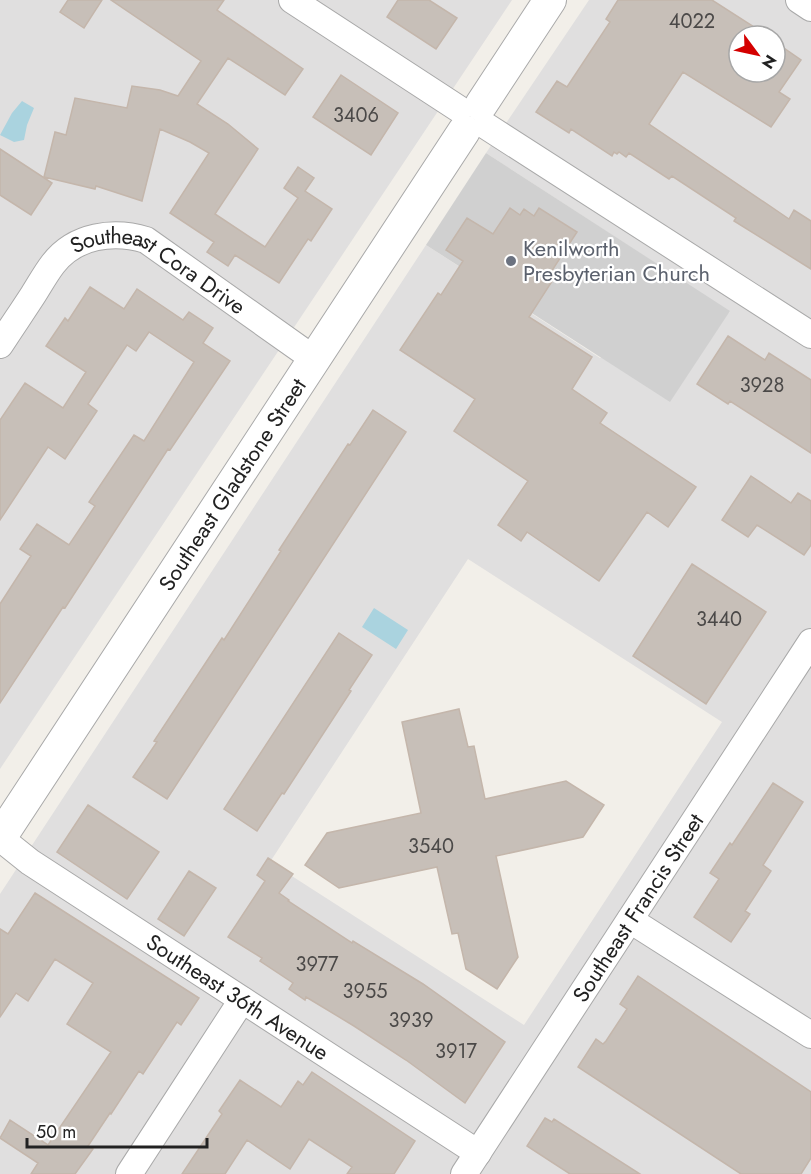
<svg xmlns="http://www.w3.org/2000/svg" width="811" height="1174" font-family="Jost,sans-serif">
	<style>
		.residential { fill: #e0dfdf; fill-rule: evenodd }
		.religious { fill: #d0d0d0 }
		.water { fill: #aad3df }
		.building { fill: #c7bfb8; stroke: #c4b6ab; stroke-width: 1.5 }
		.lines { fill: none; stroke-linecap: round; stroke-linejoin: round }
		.minor-casing { stroke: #a9a9a9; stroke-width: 28 }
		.tertiary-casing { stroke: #a9a9a9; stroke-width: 34 }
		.minor { stroke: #fff; stroke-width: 26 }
		.tertiary { stroke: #fff; stroke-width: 32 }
		.worship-dot { fill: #6b7280; stroke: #fff; stroke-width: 2 }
		.labels { text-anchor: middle; stroke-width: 4.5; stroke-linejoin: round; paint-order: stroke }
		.number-label { font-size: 20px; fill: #4b4948 }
		.worship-label { font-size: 22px; fill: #5b616d; stroke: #fff; text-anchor: start }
		.street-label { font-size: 22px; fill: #222; stroke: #fff }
	</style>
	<rect width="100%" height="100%" fill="#f2efe9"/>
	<path class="residential" d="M0 0H512L0 769Z
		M589 0H811V1174H0V894L426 245 600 358 730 312 486 153ZM739 36H775V72H739ZM468 559 722 722 524 1025 270 862Z"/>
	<path class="religious" d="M486 153 730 311 670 402 426 245Z"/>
	<path class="water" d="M22 101 34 108 27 125 24 140 14 142 0 135 12 113Z
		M374 608 408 630 396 649 362 627Z"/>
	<path class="building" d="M68 0H102L84 28 60 12Z
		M111 0H224L217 10 303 69 285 95 228 58 197 104 228 124 258 149 215 214 265 247 298 198 284 188 298 167 314 178 305 191 332 209 311 241 308 239 279 283 235 255 228 266 207 252 214 242 170 213 209 153 190 142 160 129 142 201 96 186 95 189 44 177 55 132 66 135 75 98 127 108 132 86 160 90 178 96 201 61Z
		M398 0H429L457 18 436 49 387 17Z
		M618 0H712L768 36H739V72H775V42L801 60 779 92 790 99 771 127 683 72 649 124 789 219 794 210 811 221V269L734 221 736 218 672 176 669 179 629 153 626 157 619 152 617 154 614 152 612 156 571 129 569 133 536 112 557 81 567 87 610 22 606 19Z
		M341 75 398 113 371 155 313 117Z
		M0 149 52 183 31 215 0 195Z
		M510 208 520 215 524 209 534 216 539 208 577 232 551 272 556 275 529 317 592 357 572 389 607 413 600 423 696 487 668 527 647 512 599 581 527 532 521 541 498 525 528 481 454 431 475 399 400 350 438 293 441 295 463 261 446 250 467 218 493 234Z
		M90 287 124 309 137 289 183 320 189 312 213 328 203 343 230 361 170 450 168 449 65 608 63 607 0 703V604L31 556 20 549 37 524 69 545 95 506 89 502 134 435 144 441 194 362 149 332 136 351 127 345 88 404 97 411 65 459 48 447 0 520V420L25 383 63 408 86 372 46 346 65 318 68 321Z
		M728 336 765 360 769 353 811 380V453L730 401 728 404 697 384Z
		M373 410 406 432 167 799 133 777 157 742 154 741 222 638 224 640 258 587 281 551 279 550 348 444 350 445Z
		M751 476 791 503 798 493 811 501V545L804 555 757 525 748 537 722 520Z
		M692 564 766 612 706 704 633 656Z
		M339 633 372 655 349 690 351 691 284 794 282 793 257 831 224 809Z
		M459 709 468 747 474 746 485 799 566 781 604 805 583 837 496 856 518 957 497 989 466 969 458 933 452 934 437 867 339 888 305 865 327 833 421 813 402 722Z
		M773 783 803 802 763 865 771 871 745 911 750 914 731 942 694 917 719 879 710 873 730 843 732 845Z
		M88 805 159 852 127 899 57 852Z
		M268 858 293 874 279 893 289 900 288 901 352 943 353 941 423 984 505 1042 465 1103 406 1060 354 1026 306 997 305 1000 289 989 293 983 260 961 262 958 228 937 265 881 257 875Z
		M189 871 216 888 184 936 158 919Z
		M35 893 199 998 181 1025 177 1022 143 1074 139 1071 111 1114 110 1113 88 1146 93 1149 75 1174H31L38 1163 0 1138 10 1120 48 1145 111 1052 67 1024 93 983 55 959 28 1001 16 993 0 1017V929L8 934Z
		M638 976 811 1092V1158L801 1174H741L578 1067 596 1039 603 1044 606 1041 627 1009 620 1004Z
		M312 1072 415 1141 394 1174H347L352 1167 309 1139 290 1169 247 1140 225 1174H182L222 1114 219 1111 240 1080 281 1107 298 1081 303 1085Z
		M545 1118 552 1122 554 1119 640 1174H570L527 1146Z"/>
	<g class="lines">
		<defs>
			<g id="minor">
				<path d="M292 0 459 109"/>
				<path d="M799 0 811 8"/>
				<path d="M486 126 811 335"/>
				<path id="s1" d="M0 345C11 328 22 312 33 295 40 284 46 273 53 264 75 235 114 230 146 240L314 359"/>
				<path id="s2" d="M0 838 30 862 478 1153"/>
				<path d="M630 920 811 1035"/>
				<path d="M129 1174 242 1000"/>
				<path id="s3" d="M464 1174 811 642"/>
			</g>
			<g id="tertiary">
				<path d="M481 105 550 0"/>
				<path id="s4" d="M0 838 464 131"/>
			</g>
		</defs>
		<use href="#minor" class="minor-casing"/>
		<use href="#tertiary" class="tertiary-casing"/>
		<use href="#minor" class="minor"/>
		<use href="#tertiary" class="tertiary"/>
	</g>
	<circle class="worship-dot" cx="511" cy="261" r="6"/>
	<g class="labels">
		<g class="number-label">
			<text x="692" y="28">4022</text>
			<text x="356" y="122">3406</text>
			<text x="762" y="392">3928</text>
			<text x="719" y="626">3440</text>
			<text x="431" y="853">3540</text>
			<text x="317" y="971">3977</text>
			<text x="365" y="998">3955</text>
			<text x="411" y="1027">3939</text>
			<text x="456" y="1058">3917</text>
		</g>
		<g class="worship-label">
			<text x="523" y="256">Kenilworth<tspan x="523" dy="25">Presbyterian Church</tspan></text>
		</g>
		<g class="street-label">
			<text dy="8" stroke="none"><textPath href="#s1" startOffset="220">Southeast Cora Drive</textPath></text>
			<text dy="8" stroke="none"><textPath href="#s4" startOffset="423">Southeast Gladstone Street</textPath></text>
			<text dy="8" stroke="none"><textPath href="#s3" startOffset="318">Southeast Francis Street</textPath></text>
			<text dy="8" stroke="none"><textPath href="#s2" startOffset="286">Southeast 36th Avenue</textPath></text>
		</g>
	</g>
	<g transform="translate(757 54) rotate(123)"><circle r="28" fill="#ffffff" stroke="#a7a7a7" stroke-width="1.5"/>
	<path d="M0-4.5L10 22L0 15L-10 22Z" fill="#d40000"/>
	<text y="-9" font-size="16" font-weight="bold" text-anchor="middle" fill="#222222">N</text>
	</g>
	<path d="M27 1138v9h180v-9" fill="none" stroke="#222222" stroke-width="3"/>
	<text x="36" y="1138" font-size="18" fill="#222222" stroke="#ffffff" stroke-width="4.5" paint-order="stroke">50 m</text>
</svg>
